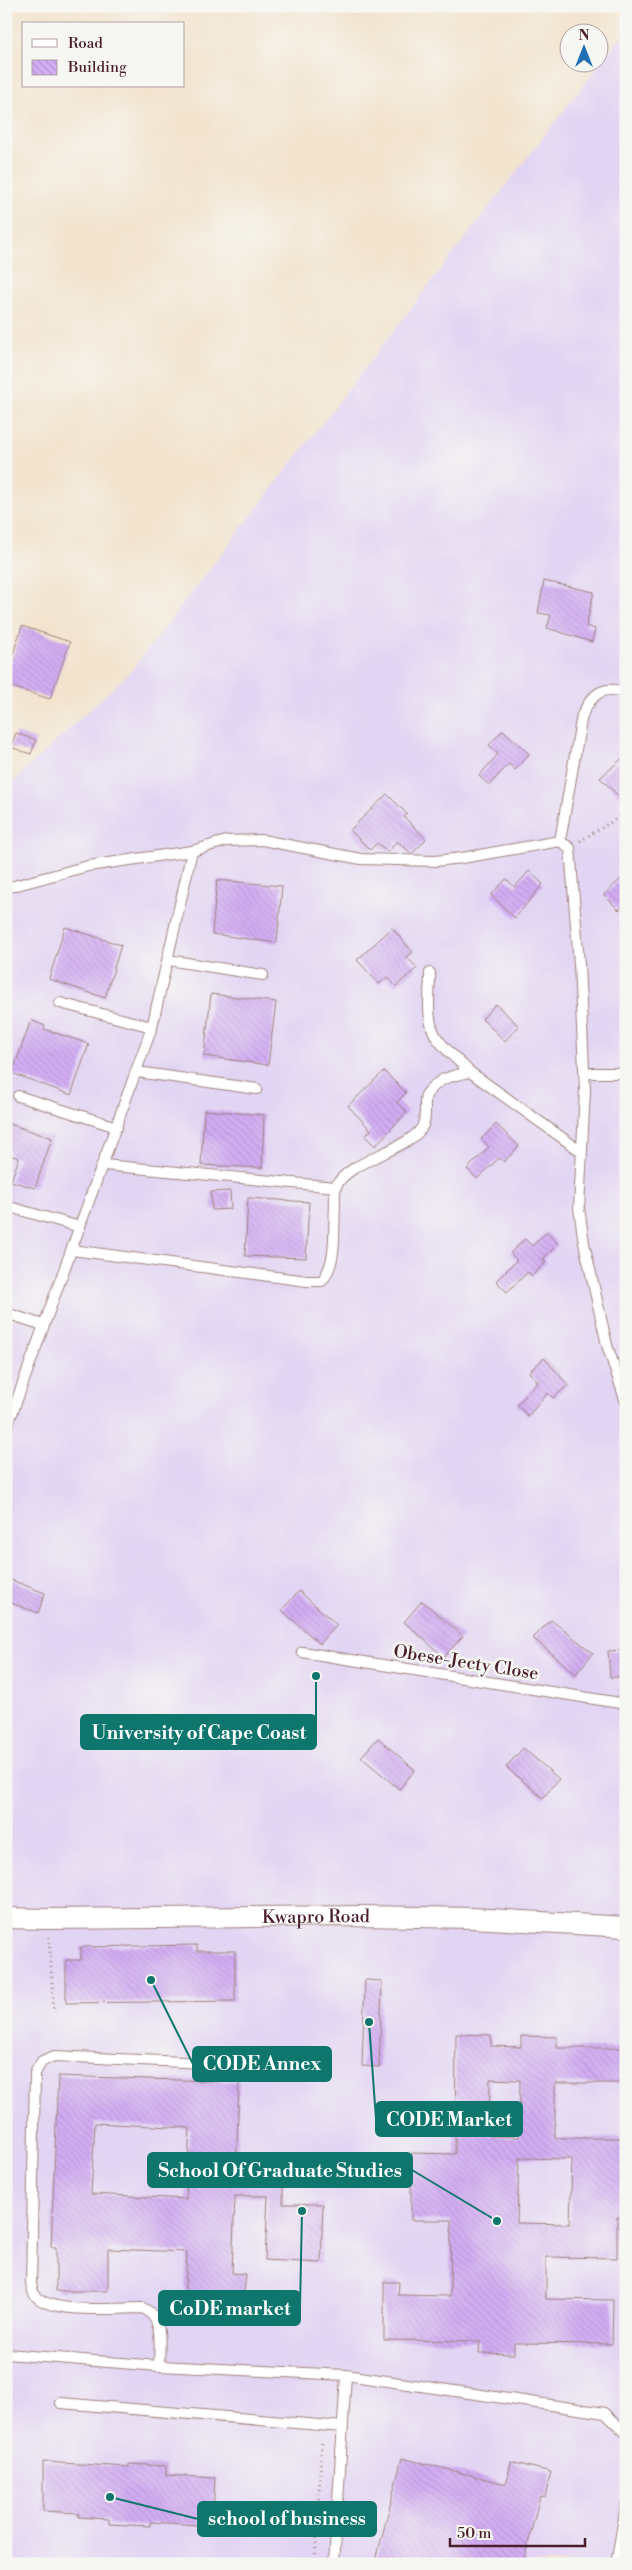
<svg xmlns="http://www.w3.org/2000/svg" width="632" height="2570" font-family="'Libre Bodoni',serif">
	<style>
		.built { fill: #e2d4f3 }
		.building { fill: url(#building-back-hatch); fill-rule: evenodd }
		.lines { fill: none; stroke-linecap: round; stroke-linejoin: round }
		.lane-casing { stroke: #9e827d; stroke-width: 12 }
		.street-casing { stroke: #9e827d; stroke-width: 22 }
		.path { stroke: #9e827d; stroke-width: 3; stroke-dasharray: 1 4; stroke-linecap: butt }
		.lane { stroke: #fff; stroke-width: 10 }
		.street { stroke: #fff; stroke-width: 20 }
		.labels { text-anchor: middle; stroke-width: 5; stroke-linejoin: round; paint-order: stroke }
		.street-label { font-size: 18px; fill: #4a1f2b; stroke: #f6f6f2 }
		.leader { fill: none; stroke: #0f766e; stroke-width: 2 }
		.callout-dot { fill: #0f766e; stroke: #f6f6f2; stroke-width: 2 }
		.callout { fill: #0f766e; stroke: #0f766e; stroke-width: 2 }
		.callout-label { font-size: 19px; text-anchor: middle; font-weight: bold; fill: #fff }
	</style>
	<defs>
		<pattern id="building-back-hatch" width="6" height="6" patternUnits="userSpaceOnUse" patternTransform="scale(1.25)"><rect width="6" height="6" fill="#d2adf3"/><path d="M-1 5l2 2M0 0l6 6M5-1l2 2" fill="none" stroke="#b694d0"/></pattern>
	</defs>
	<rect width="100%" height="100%" fill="#f6f6f2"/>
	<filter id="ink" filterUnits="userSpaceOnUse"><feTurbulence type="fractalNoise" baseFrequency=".02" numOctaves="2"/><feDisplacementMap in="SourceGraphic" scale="10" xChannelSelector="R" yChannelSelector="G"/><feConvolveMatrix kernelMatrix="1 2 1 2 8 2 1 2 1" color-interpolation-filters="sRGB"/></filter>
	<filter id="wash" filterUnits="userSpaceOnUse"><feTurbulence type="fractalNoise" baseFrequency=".0096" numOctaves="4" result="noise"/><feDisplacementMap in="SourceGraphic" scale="20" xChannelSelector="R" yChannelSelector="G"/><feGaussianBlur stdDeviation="1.12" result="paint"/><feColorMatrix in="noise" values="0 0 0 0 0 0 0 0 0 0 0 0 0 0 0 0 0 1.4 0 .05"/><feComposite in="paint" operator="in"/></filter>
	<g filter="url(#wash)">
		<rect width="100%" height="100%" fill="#f3e4cf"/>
		<path class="built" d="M626 30V2564H6V788L131 671Z"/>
		<g id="blocks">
			<path class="building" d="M544 581 594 592 586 626 595 629 592 642 547 628 551 615 538 613Z
				M22 626 70 642 50 699 6 685V676Z
				M503 730 529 754 515 770 509 764 489 785 479 776 498 754 489 745Z
				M16 733 36 740 31 754 10 747Z
				M626 755V803L600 778Z
				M387 794 407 814 404 817 426 839 412 854 397 841 388 852 377 843 370 850 350 830Z
				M529 871 543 884 515 918 491 895 506 879 515 887Z
				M626 874V903L619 910 604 895Z
				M217 880 282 886 277 943 212 934Z
				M65 927 121 945 105 998 49 979Z
				M392 928 413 952 407 957 417 968 396 986 387 977 379 984 357 960Z
				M211 994 276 1002 268 1065 204 1056Z
				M496 1004 519 1026 505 1041 482 1019Z
				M31 1020 45 1026 44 1029 89 1044 71 1095 12 1073Z
				M384 1071 406 1093 397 1102 407 1112 375 1146 365 1136 371 1130 348 1106Z
				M204 1110 264 1115 262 1168 201 1165Z
				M6 1123 52 1138 35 1188 11 1181 19 1158 9 1155 11 1151 6 1149Z
				M496 1124 519 1146 504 1162 499 1158 477 1179 467 1169 489 1147 481 1139Z
				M230 1191 231 1209 212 1210 211 1192Z
				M248 1198 309 1202 306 1258 245 1256Z
				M547 1232 558 1244 543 1259 546 1262 532 1276 528 1272 507 1292 496 1281 517 1260 510 1253 525 1239 532 1246Z
				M544 1358 568 1385 553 1398 548 1393 528 1416 517 1405 538 1382 529 1372Z
				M6 1578 45 1593 38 1613 6 1601Z
				M299 1591 337 1625 320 1644 282 1610Z
				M422 1601 463 1636 444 1657 404 1622Z
				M551 1620 593 1653 576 1674 533 1638Z
				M626 1650V1677H610L608 1651Z
				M378 1738 415 1770 399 1789 361 1757Z
				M523 1748 559 1779 543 1798 506 1767Z
				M197 1945V1951H235V2001L66 2003V1960H81V1947Z
				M365 1980 382 1981 379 2067 362 2066Z
				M456 2034 491 2035V2046L521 2047V2036L557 2037V2048H626V2083H555V2138H626V2217H617V2258L546 2257V2299L613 2300 612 2344 514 2343V2354L479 2353 480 2341 384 2340V2282H399L398 2295 450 2296 451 2220H411V2153L455 2154ZM490 2079 520 2080 519 2137 489 2136ZM519 2158 572 2159 570 2224 517 2223Z
				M58 2076 239 2082 236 2175H283V2204H323L321 2263 265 2260 268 2196H235L232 2273 246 2274 242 2311 184 2307 187 2252 108 2249V2291H56V2247H51ZM95 2123 190 2128 186 2199 91 2194Z
				M402 2458 506 2484 511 2462 551 2472 545 2497 540 2496 523 2564H416L398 2559 397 2564H375Z
				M43 2462 129 2467V2464L166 2466V2475L215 2478 213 2515 199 2514V2525L150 2522V2526L109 2524V2519L79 2517V2513L43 2511Z"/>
		</g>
	</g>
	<g filter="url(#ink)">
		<use href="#blocks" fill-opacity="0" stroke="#9e827d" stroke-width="1"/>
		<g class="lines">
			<defs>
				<path id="lane" d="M560 841 582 715C592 694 602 685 626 692
					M6 888 88 866 192 851
					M168 960 263 975
					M430 973C430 993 425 1021 437 1038 446 1051 459 1061 470 1072
					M60 1003 152 1027
					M137 1072 257 1089
					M584 1073H626
					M18 1096 117 1127
					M104 1165 335 1187
					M6 1206 80 1227
					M72 1250 307 1281H322C338 1261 333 1230 335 1206 335 1201 334 1192 336 1187 344 1163 406 1150 421 1129 428 1119 423 1105 426 1095 438 1078 450 1076 470 1072L582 1152
					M6 1313 43 1325
					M6 1430 152 1027 192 851 226 841 262 840 361 859 435 861 462 858 560 841 570 848 579 964 585 1090 579 1208 584 1243 607 1345 626 1402
					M302 1652 626 1704
					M6 2354 159 2366 346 2375 605 2413 626 2433
					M159 2366C159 2344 165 2319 143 2308 119 2308 50 2315 35 2295 33 2293 32 2288 31 2284L35 2073 42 2061 54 2056 247 2065
					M61 2403 343 2427
					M334 2564 346 2375
					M616 2564 626 2506"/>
				<g id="street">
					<path id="s1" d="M6 1918 47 1919 363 1916 472 1918 626 1927"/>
				</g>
			</defs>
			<use href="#lane" class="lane-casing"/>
			<use href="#street" class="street-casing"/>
			<path class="path" d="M580 841 626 813
				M49 1937 54 2012
				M315 2564 322 2439"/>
			<use href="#lane" class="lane"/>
			<use href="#street" class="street"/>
		</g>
	</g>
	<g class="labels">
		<g class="street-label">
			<text transform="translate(466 1662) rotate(9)" y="6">Obese-Jecty Close</text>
			<text dy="6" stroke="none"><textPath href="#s1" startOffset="310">Kwapro Road</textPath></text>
		</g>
	</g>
	<path class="leader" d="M316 1676L316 1732M151 1980L193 2064M369 2022L376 2119M497 2221L412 2170M302 2211L300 2308M110 2497L198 2519"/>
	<g class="callout-dot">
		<circle cx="316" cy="1676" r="5"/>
		<circle cx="151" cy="1980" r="5"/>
		<circle cx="369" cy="2022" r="5"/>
		<circle cx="497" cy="2221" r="5"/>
		<circle cx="302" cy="2211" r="5"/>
		<circle cx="110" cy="2497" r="5"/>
	</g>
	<g class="callout">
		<rect x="81" y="1715" width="235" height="34" rx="5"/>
		<rect x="193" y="2047" width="138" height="34" rx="5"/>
		<rect x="376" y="2102" width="146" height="34" rx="5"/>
		<rect x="148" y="2153" width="264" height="34" rx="5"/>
		<rect x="159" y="2291" width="141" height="34" rx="5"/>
		<rect x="198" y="2502" width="178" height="34" rx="5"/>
	</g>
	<g class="callout-label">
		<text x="199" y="1739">University of Cape Coast</text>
		<text x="262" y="2070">CODE Annex</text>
		<text x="449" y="2126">CODE Market</text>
		<text x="280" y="2177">School Of Graduate Studies</text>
		<text x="230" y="2315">CoDE market</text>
		<text x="287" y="2525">school of business</text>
	</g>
	<rect width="632" height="2570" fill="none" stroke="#f6f6f2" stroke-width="25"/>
	<rect x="22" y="22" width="162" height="65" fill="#f6f6f2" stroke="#b1a0a2"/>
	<rect x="32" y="39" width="25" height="8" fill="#ffffff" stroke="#b1a0a2"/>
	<text x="68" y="48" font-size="15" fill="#4a1f2b">Road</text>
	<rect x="32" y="60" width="25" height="15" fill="url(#building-back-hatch)" stroke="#b1a0a2"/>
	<text x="68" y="72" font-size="15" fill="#4a1f2b">Building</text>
	<g transform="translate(584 48)"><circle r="24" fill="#f6f6f2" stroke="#b1a0a2"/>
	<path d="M0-4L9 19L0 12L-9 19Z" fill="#1f6fb2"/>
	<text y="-8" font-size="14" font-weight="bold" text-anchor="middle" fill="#4a1f2b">N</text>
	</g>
	<path d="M450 2538v8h135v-8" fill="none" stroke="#4a1f2b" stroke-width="2.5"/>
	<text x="457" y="2538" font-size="15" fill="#4a1f2b" stroke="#f6f6f2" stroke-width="4" paint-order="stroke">50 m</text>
</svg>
